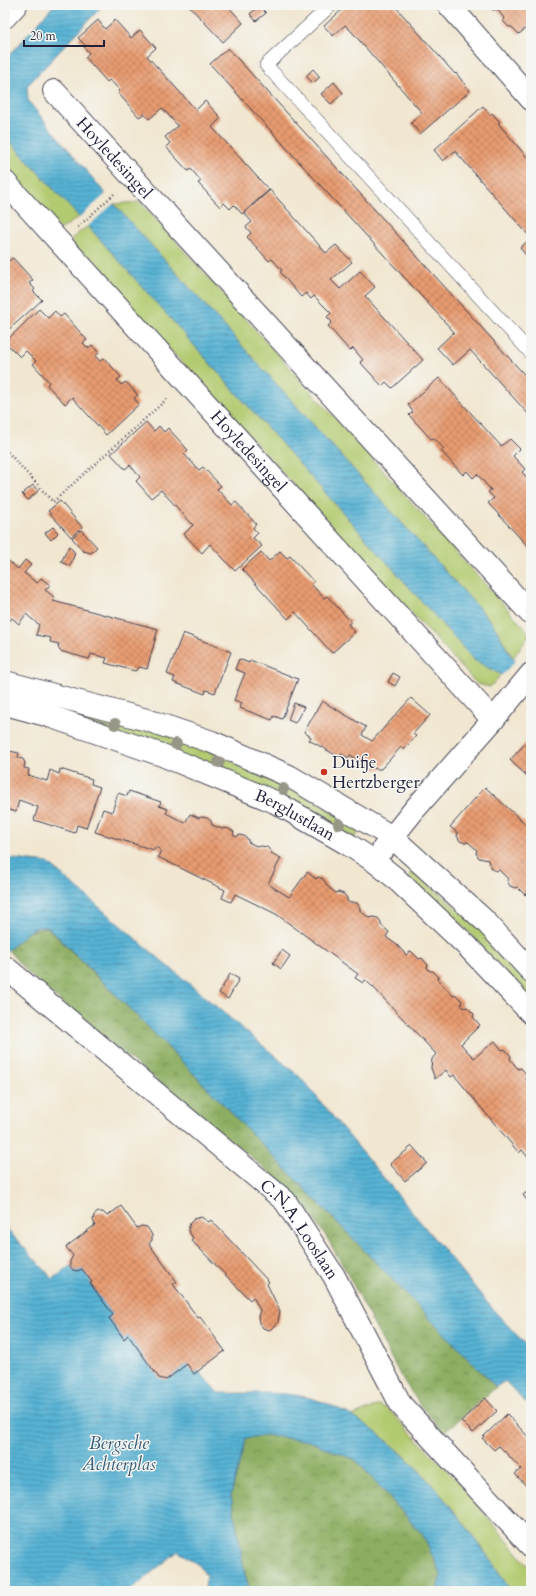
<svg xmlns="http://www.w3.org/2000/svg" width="536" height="1596" font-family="Cardo,serif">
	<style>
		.grass { fill: #b2ca6f; stroke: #6a7655 }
		.forest { fill: url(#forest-crowns); stroke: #58684e }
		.water { fill: url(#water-rules); stroke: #3c6a88 }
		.pier { fill: #f1e7d1 }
		.building { fill: url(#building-cross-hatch) }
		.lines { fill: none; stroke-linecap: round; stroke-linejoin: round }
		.lane-casing { stroke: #414052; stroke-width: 14 }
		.street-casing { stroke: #414052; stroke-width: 24 }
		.path { stroke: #414052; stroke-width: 2.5; stroke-dasharray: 1 3; stroke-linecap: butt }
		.lane { stroke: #fff; stroke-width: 13 }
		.street { stroke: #fff; stroke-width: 22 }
		.tree { fill: #979687 }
		.poi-dot { fill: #c8321e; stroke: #f6f6f2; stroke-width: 1.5 }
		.labels { text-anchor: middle; stroke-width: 3; stroke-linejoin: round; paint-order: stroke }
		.street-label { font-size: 17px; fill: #22223b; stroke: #f6f6f2 }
		.poi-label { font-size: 17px; fill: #22223b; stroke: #f6f6f2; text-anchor: start }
		.water-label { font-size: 18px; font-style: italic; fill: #375c78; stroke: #f6f6f2 }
	</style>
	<defs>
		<pattern id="forest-crowns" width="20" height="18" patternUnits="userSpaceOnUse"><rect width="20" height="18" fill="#8dae62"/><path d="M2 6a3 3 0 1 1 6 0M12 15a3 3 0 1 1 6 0" fill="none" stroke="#738d52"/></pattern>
		<pattern id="water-rules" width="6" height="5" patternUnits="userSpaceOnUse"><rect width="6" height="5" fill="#56b2d4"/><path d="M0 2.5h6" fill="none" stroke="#4790ad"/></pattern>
		<pattern id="building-cross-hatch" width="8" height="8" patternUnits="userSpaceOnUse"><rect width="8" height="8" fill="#e89b70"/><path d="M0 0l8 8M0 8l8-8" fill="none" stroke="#bc7e5d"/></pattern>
	</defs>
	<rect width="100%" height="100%" fill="#f6f6f2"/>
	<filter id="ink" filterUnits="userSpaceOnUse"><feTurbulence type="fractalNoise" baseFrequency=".025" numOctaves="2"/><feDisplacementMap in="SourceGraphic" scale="8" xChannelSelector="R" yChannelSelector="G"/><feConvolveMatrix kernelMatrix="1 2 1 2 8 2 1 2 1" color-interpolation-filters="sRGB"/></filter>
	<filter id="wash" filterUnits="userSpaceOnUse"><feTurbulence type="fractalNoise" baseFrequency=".012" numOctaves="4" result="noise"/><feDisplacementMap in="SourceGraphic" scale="16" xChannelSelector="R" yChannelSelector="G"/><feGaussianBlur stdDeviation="0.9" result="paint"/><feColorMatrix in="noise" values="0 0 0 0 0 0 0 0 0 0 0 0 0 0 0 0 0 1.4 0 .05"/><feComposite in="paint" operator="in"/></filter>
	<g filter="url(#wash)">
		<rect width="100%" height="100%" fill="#f1e7d1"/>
		<path class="grass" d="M5 136 79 217 60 230 5 168Z
			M140 202 530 634 513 658 493 624 114 204Z
			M88 226 474 660 500 674 497 680 490 687 477 684 71 242 72 238Z
			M21 697 160 731 269 775 357 826 358 831 355 838Z
			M414 871 498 945 531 984V1000L461 924 409 879 408 877Z
			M379 1405 388 1409 460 1484 531 1569V1591H511C481 1544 448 1499 408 1459 391 1442 371 1429 352 1416Z"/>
		<path class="forest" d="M47 927 165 1044 496 1387 444 1433 420 1405 400 1375 347 1273 326 1236 306 1209 266 1169 92 1028 31 976 8 950 29 931Z
			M266 1435 309 1441 356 1460 423 1535 441 1574 437 1591H250L245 1575 231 1495 246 1438Z"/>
		<path class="water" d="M54 5H103L27 86 28 100 37 112 105 193 104 196 112 205 114 204 493 624 503 641 510 655 531 677 530 702 509 679 474 660 88 226 89 224 81 216 79 217 5 136V60Z
			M5 858 48 863 142 944 300 1077 496 1313 531 1350V1408L505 1381 496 1387 165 1044 48 927H38L29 931 5 953Z
			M5 1227 53 1279 91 1250 218 1393C246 1394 279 1391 306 1397 391 1417 466 1522 511 1591H437L441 1574 423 1535 356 1460 309 1441 266 1435 246 1438 231 1495 245 1575 250 1591H205L206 1576 200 1566 178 1551 129 1591H5Z"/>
		<path class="pier" d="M105 195 113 204 87 227V224L79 218Z
			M517 659 521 664V666L531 675V708H530V703L518 692 511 683 500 677Z"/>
		<g id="blocks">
			<path class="building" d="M188 5H227L243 23 223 42Z
				M347 5H394L455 74 456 73 470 91 420 134 411 123 422 113 352 32 345 25 333 36 324 26Z
				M489 5H531V24L519 34 512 27H509L503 21 504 18 497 9 493 10Z
				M259 6 266 13 256 21 250 14Z
				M98 20 105 29 115 20 131 38 140 30 156 48 147 56 196 110 205 101 221 118 212 127 269 190 242 214 234 205 230 209 224 203 220 207 198 183 201 181 191 169 188 171 166 147 170 143 165 137 178 126 162 108 149 119 144 114 139 117 118 93 120 91 115 85 109 80 107 82 85 57 89 53 84 47 86 46 78 38Z
				M228 48 531 382V417L470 350 453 365 437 348 454 332 210 64Z
				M313 69 320 77 313 83 306 76Z
				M334 82 343 93 331 104 321 94Z
				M483 106 490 115 492 113 500 122 498 123 531 162V238L455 151 443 161 434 150Z
				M270 190 326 253 336 245 352 262 331 280 340 289 360 271 375 287 365 296 423 360 392 388 386 382 382 386 360 362 363 360 353 348 350 351 328 326 332 322 327 317 331 313 314 296 311 299 306 293 301 297 280 272 282 270 272 259 269 261 247 237 251 233 246 227 252 222 244 213Z
				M531 238V258L529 259 520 248Z
				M5 256 9 261 13 258 33 280 29 283 35 289 33 291 42 300 5 333Z
				M39 309 48 318 55 311 60 317 64 314 87 340 83 343 88 348 92 345 99 353 95 356 100 361 104 358 121 377 117 380 121 385 126 382 138 395 134 398 139 404 106 435 72 397 65 404 47 385 49 382 33 364 36 361 26 351 20 357 5 342Z
				M439 378 501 446 510 439 520 449 513 456 525 469 522 472 531 482V550L488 503 494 498 488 492 491 490 477 474 473 478 467 471 463 475 441 451 444 449 434 438 431 439 409 415 413 412 408 405Z
				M146 422 154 431 159 426 164 432 168 428 188 450 184 454 199 470 203 467 221 486 217 489 232 505 236 502 256 524 253 528 258 533 253 538 262 546 235 571 210 544 202 553 184 534 193 525 161 490 151 498 136 481 140 477 130 465 125 469 111 454Z
				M33 485 38 491 28 500 22 494Z
				M60 501 82 527 71 537 48 511Z
				M53 527 58 533 51 540 45 533Z
				M81 530 97 547 91 553 83 551 72 538Z
				M69 546 75 553 70 566 61 562Z
				M280 551 287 558 290 556 314 582 311 584 324 598 327 596 351 622 348 624 355 632 332 653 295 612 288 619 242 569 261 552 269 561Z
				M5 558 18 569 25 560 31 565 24 573 37 583 41 578 50 585 45 590 54 597 53 601 158 629 147 669 139 667 138 669 135 671 105 663 107 658 91 654 89 659 60 651 58 647 59 644 50 642 51 638 36 635 39 625 26 614 19 624 12 618 8 623 5 620Z
				M183 633 231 652 215 693 206 690 205 694 173 682 175 677 167 674Z
				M239 659 249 663 250 660 298 679 282 719 274 716 272 720 240 708 242 703 234 700 245 673 235 669Z
				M393 673 400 677 395 686 388 682Z
				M411 698 430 715 413 734 416 736 404 750 401 747 381 769H376L350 755 348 758 341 754 339 757 309 740 311 737 304 732 322 701 366 727 362 735 372 741Z
				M294 703 304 707 295 723 288 720Z
				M531 737V774L528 777 510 760Z
				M5 750 19 753 18 758 23 759 25 763 24 768 29 769 28 775 47 781 50 770 59 774 60 769 92 779 91 784 100 787 86 828 77 825 75 833 34 820 38 807 19 800 16 812 5 809 7 802 5 801Z
				M485 787 531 829V888L525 895 517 887 515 888 510 886 507 881 508 879 499 870 496 871 491 869 488 860 479 858 476 853 477 850 468 842 465 843 460 841 457 836 458 833 450 827Z
				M129 791 161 802 159 806 168 809 166 813 185 823 190 814 199 818 201 817 207 818 211 821 212 825 222 829 224 828 229 829 234 832 233 835 237 837 239 835 244 836 248 839V842L259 847 261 846 267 847 271 851V853L281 858 268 884 289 897 307 872 316 879 318 877 323 879 328 887 336 893 338 892 344 894 347 898V901L350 903 352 902 357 903 360 908V911L370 918 373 917 378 918 381 922V925L389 932 386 937 397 945 406 955 411 951 419 959 422 958 428 965 427 968 430 971H433L439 977 438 980 453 996 456 995 462 1001 461 1004 464 1008 467 1007 474 1014 473 1017 480 1025 461 1044 467 1051 474 1058 495 1041 502 1050 505 1049 511 1056 510 1059 518 1069 521 1068 527 1075 526 1079 528 1082 531 1081V1161L522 1150 519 1153 454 1075 451 1077 446 1070 435 1079 431 1068 432 1059 436 1054 373 987 365 980 363 983 355 978 358 974 276 914 235 894 231 902 222 898 225 890 158 857 161 850 155 847 154 850 95 832 103 809 112 812 118 793 127 796Z
				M282 950 290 956 281 969 273 963Z
				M230 974 239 979 228 999 219 993Z
				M412 1146 427 1163 405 1181 390 1164Z
				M531 1189V1201L529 1203 523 1195Z
				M121 1206 137 1228 142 1226 147 1227 152 1235V1240L149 1244 177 1282 173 1284 198 1318 200 1317 225 1351 194 1374 187 1364 166 1380 159 1378 128 1335 124 1339 109 1318 113 1315 90 1283 92 1282 82 1269 77 1271 73 1270 70 1266V1261L73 1256 66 1247 95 1225 93 1220 94 1215 98 1212H103L107 1216Z
				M201 1217 209 1222 211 1220 269 1282 267 1284 280 1311 278 1322 274 1327 269 1330 263 1328 259 1323 258 1317 260 1310 253 1297 250 1300 191 1240 193 1238 188 1230 190 1223 194 1219Z
				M485 1398 497 1411 473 1433 461 1421Z
				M507 1414 531 1440V1491L515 1474 521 1469 508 1455 499 1446 494 1450 482 1438Z"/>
		</g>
	</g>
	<g filter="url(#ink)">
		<use href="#blocks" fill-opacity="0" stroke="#414052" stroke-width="1"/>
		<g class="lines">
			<defs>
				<path id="lane" d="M331 5 266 65 531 353"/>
				<g id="street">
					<path d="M449 5 531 99"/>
					<path d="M5 17 16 5"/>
					<path id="s1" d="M54 91 531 614"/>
					<path id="s2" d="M5 182 493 720"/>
					<path d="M5 682 147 720 212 742 289 776 392 837 485 921 531 971"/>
					<path id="s3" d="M5 704 49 716 162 755 275 802 346 843 374 861 394 877 466 945 531 1013"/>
					<path d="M383 849 414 810 493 720 531 674"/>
					<path id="s4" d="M5 967 285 1201 334 1276 401 1405 531 1546"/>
				</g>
			</defs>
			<use href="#lane" class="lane-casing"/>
			<use href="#street" class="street-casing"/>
			<path class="path" d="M78 227 114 194
				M5 449 53 502 168 398"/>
			<use href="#lane" class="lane"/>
			<use href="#street" class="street"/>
		</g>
		<g class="tree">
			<circle cx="115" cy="724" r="6"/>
			<circle cx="176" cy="744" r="6"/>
			<circle cx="219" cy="762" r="6"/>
			<circle cx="283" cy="789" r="6"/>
			<circle cx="339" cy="824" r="6"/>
		</g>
	</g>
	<circle class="poi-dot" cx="324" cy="772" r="4"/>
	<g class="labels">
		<g class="street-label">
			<text dy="6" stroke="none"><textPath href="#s1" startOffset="90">Hoyledesingel</textPath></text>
			<text dy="6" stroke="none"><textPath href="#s2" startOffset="363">Hoyledesingel</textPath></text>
			<text dy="6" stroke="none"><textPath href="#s3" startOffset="311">Berglustlaan</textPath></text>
			<text dy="6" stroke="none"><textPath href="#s4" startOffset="396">C.N.A. Looslaan</textPath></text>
		</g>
		<g class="poi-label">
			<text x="332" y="768">Duifje<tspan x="332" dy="20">Hertzberger</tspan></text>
		</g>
		<g class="water-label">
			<text x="119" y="1449">Bergsche<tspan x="119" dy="21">Achterplas</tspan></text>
		</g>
	</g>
	<rect width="536" height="1596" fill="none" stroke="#f6f6f2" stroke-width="20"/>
	<path d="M24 40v6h80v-6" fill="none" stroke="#22223b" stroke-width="2"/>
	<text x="30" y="40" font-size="12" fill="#22223b" stroke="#f6f6f2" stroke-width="3" paint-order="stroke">20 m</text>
</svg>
